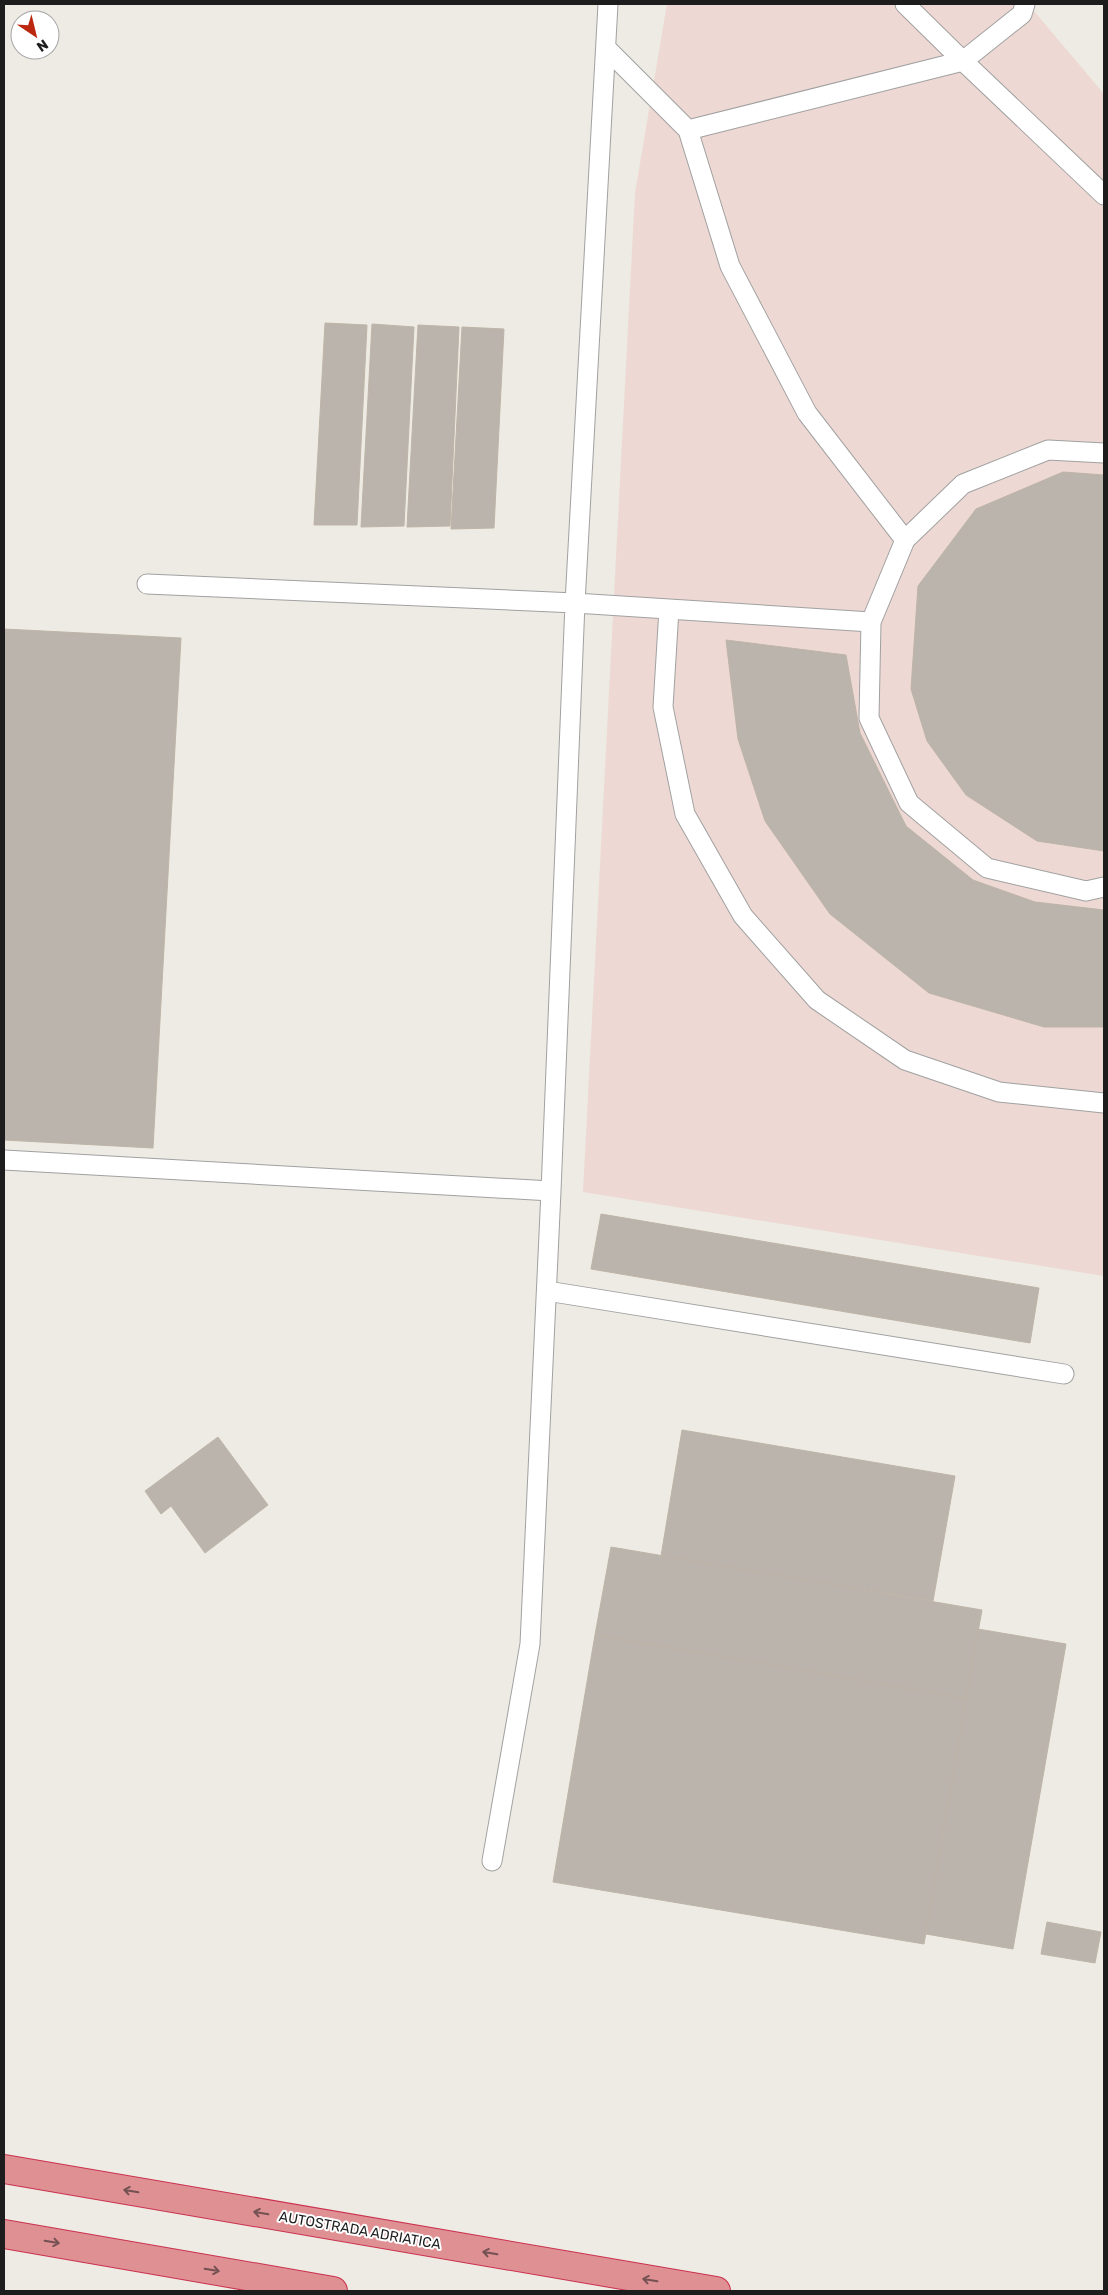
<svg xmlns="http://www.w3.org/2000/svg" width="1108" height="2295" font-family="Rubik,sans-serif">
	<style>
		.commercial { fill: #edd8d3 }
		.building { fill: #bab4ad; stroke: #beb4a7 }
		.lines { fill: none; stroke-linecap: round; stroke-linejoin: round }
		.lane-casing { stroke: #a1a1a1; stroke-width: 21 }
		.highway-casing { stroke: #cb314f; stroke-width: 30 }
		.lane { stroke: #fff; stroke-width: 19 }
		.highway { stroke: #df9093; stroke-width: 28 }
		.oneway { stroke: #745152 }
		.labels { text-anchor: middle; stroke-width: 4; stroke-linejoin: round; paint-order: stroke }
		.street-label { font-size: 14px; fill: #1d1d1d; stroke: #fff }
	</style>
	<rect width="100%" height="100%" fill="#edebe3"/>
	<path class="commercial" d="M667 4H1028L1104 94V1276L583 1192 635 193Z"/>
	<path class="building" d="M325 323 367 325 357 525H314Z
		M372 324 414 327 404 526 361 527Z
		M418 325 459 327 450 526 407 527Z
		M462 327 504 329 494 528 451 529Z
		M1063 472 1104 475V851L1037 841 966 795 927 741 911 689 918 586 976 509Z
		M4 629 181 638 153 1148 4 1140Z
		M726 640 846 655 860 733 906 826 973 880 1035 902 1104 910V1027H1044L929 993 830 914 765 821 738 739Z
		M601 1214 1039 1288 1030 1343 591 1269Z
		M682 1430 955 1476 933 1601 661 1556Z
		M218 1437 268 1505 205 1553 171 1506 161 1514 145 1491Z
		M611 1547 982 1610 966 1698 595 1635Z
		M978 1629 1066 1644 1013 1949 926 1934Z
		M595 1635 966 1698 924 1944 553 1882Z
		M1047 1922 1101 1932 1095 1963 1041 1954Z"/>
	<g class="lines">
		<defs>
			<path id="lane" d="M905 4 963 61 1104 195
				M606 48 688 130 730 266 807 413 905 540
				M688 130 963 61 1022 14 1025 4
				M1104 453 1048 450 963 484 905 540 871 622 869 718 909 803 987 868 1086 891 1104 887
				M147 584 575 603 871 622
				M669 609 663 707 685 814 743 916 817 1000 905 1060 999 1092 1104 1103
				M4 1160 551 1191
				M547 1291 1064 1374
				M492 1861 530 1644 551 1191 575 603 608 4"/>
			<path id="highway" d="M4 2169 716 2291
				M4 2234 333 2291"/>
		</defs>
		<use href="#lane" class="lane-casing"/>
		<use href="#highway" class="highway-casing"/>
		<use href="#lane" class="lane"/>
		<use href="#highway" class="highway"/>
	</g>
	<defs><path id="oneway-shaft" d="M-6 0H5M1.5-3L5.5 0L1.5 3" fill="none" stroke-width="1.6" stroke-linecap="round" stroke-linejoin="round" transform="scale(1.25)"/></defs>
	<g class="oneway">
		<use href="#oneway-shaft" transform="translate(131 2191) rotate(-170)"/>
		<use href="#oneway-shaft" transform="translate(261 2213) rotate(-170)"/>
		<use href="#oneway-shaft" transform="translate(52 2242) rotate(10)"/>
		<use href="#oneway-shaft" transform="translate(490 2253) rotate(-170)"/>
		<use href="#oneway-shaft" transform="translate(212 2270) rotate(10)"/>
		<use href="#oneway-shaft" transform="translate(650 2280) rotate(-170)"/>
	</g>
	<g class="labels">
		<g class="street-label">
			<text transform="translate(360 2230) rotate(10)" y="5">AUTOSTRADA ADRIATICA</text>
		</g>
	</g>
	<rect width="1108" height="2295" fill="none" stroke="#1d1d1d" stroke-width="10"/>
	<g transform="translate(35 35) rotate(145)"><circle r="24" fill="#ffffff" stroke="#a5a5a5"/>
	<path d="M0-4L9 19L0 12L-9 19Z" fill="#bb280f"/>
	<text y="-8" font-size="14" font-weight="bold" text-anchor="middle" fill="#1d1d1d">N</text>
	</g>
</svg>
